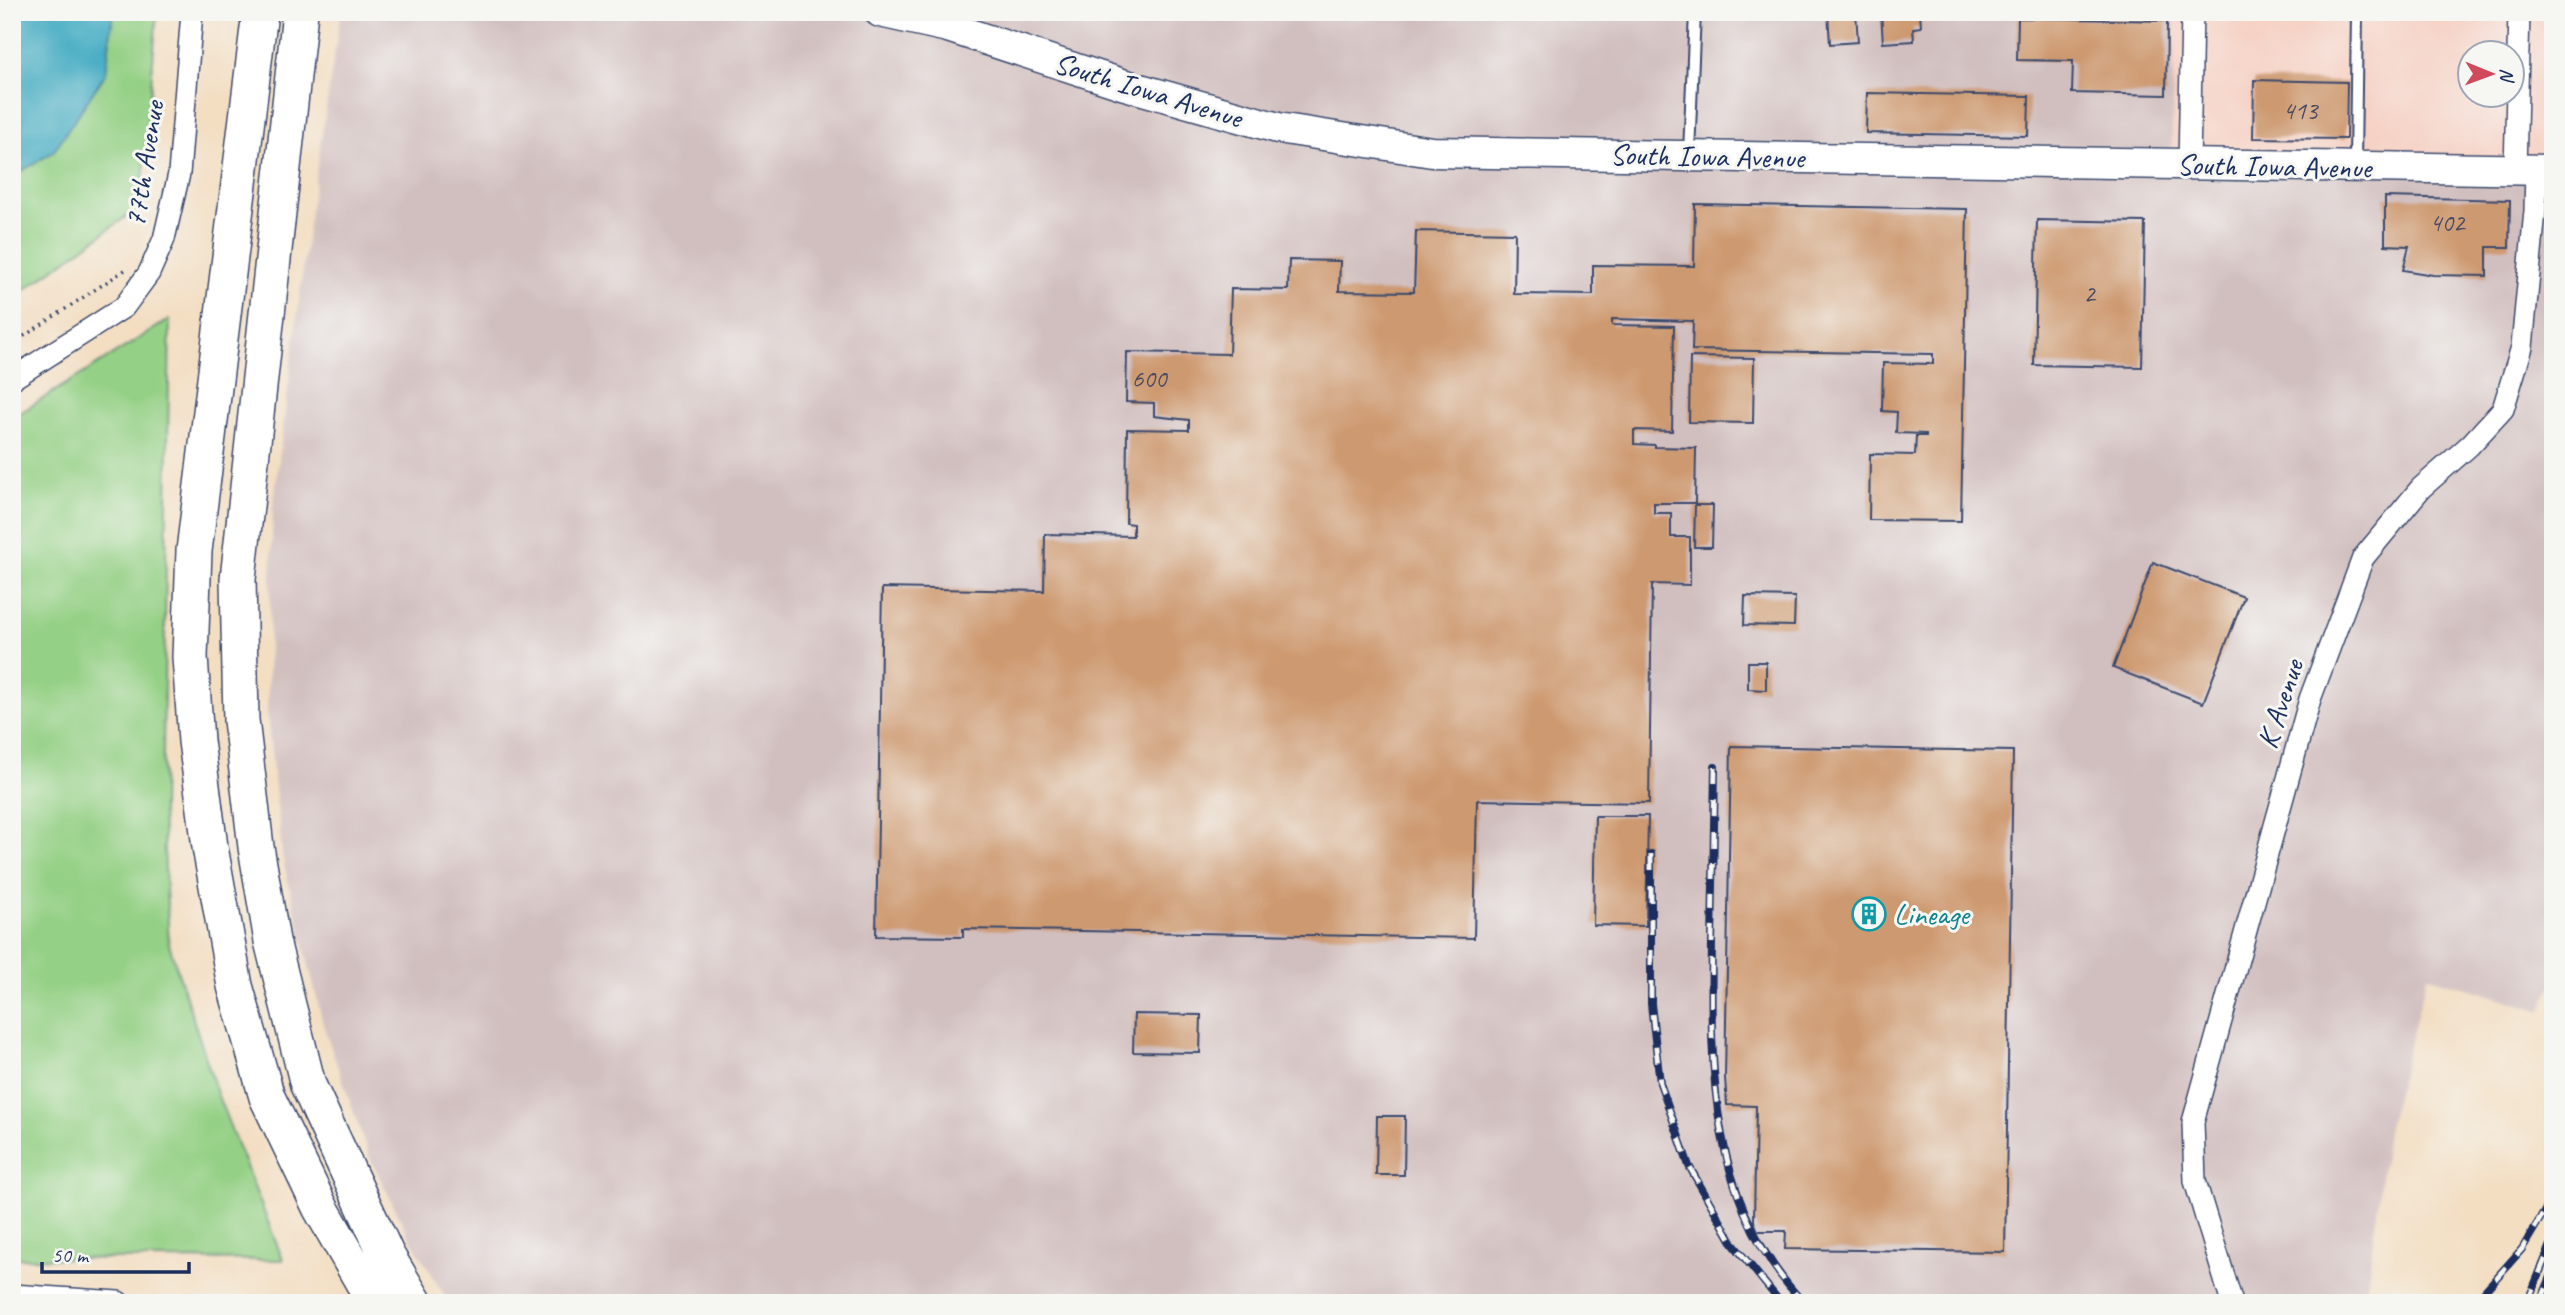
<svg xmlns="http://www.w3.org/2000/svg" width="2565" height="1315" font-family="Caveat,sans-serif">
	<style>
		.built { fill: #f6d1c5; fill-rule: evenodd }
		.industrial { fill: #d1bfbf }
		.green { fill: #94d085; stroke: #588072; stroke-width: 2 }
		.water { fill: #44acc3; stroke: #306e90; stroke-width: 2 }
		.building { fill: #cd9970 }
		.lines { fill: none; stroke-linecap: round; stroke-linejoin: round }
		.service-casing { stroke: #3b496d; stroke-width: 14 }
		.minor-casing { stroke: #3b496d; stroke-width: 24 }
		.secondary-casing { stroke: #3b496d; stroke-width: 33 }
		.trunk-casing { stroke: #3b496d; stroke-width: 38 }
		.path { stroke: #3b496d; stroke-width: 3.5; stroke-dasharray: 2 5; stroke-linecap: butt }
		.service { stroke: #fff; stroke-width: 10 }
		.minor { stroke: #fff; stroke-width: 21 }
		.secondary { stroke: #fff; stroke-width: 30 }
		.trunk { stroke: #fff; stroke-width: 35 }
		.rail-casing { stroke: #1b2f5e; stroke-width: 8 }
		.rail { stroke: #f6f6f2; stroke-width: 5; stroke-dasharray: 16; stroke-linecap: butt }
		.labels { text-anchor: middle; stroke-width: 6; stroke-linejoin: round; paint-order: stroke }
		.number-label { font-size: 26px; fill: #484a62 }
		.street-label { font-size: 30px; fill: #1b2f5e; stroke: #f6f6f2 }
		.culture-label { font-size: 30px; fill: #0d838f; stroke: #f6f6f2; text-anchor: start }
	</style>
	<rect width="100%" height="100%" fill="#f6f6f2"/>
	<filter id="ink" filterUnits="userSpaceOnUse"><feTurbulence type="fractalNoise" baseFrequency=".0143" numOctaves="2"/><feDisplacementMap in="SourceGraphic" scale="14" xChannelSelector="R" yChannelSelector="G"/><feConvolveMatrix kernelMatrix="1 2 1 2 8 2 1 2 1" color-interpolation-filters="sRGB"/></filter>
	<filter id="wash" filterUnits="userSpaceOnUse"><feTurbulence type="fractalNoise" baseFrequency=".00686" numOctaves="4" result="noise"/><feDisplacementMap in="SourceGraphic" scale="28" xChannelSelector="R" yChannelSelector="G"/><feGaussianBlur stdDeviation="1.57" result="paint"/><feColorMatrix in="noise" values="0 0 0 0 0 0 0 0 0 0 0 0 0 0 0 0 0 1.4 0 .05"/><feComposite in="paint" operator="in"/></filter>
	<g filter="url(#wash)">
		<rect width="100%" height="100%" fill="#f3dec2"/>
		<path class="built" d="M2192 12H2553V170L2171 164 2175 16 2191 17ZM2470 52H2512V94H2470Z"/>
		<path class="industrial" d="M341 12H629L648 15 650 12H2037L2175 16 2171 164 2553 170V980L2542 1011 2427 976 2387 1131 2365 1303H449L410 1238 369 1156 324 1027 283 860 267 714 273 508 311 206Z"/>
		<path class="green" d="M113 12H157L141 206 12 299V177L53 152 106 73Z
			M170 319 162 811 169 944 218 1096 283 1260 12 1258V418Z"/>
		<path class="water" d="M12 12H113L106 73 53 152 12 177Z"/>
		<g id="blocks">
			<path class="building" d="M1828 12H1856L1858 42 1830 44Z
				M1881 12H1920L1921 27 1913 28 1914 41 1883 43Z
				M2018 18 2167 21 2166 95 2072 93 2073 61 2017 60Z
				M2254 80 2347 82 2346 139 2253 138Z
				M1867 93 2029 96 2028 136 1866 133Z
				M2385 197 2510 200 2509 247H2487V276L2433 275 2403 270 2409 246 2385 245Z
				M1695 204 1967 209 1961 521 1869 520 1870 454 1915 455 1916 436H1926V434L1896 433 1897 412 1882 411 1883 363 1933 364V354L1692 350 1693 321 1612 319V325L1674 326 1672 431 1634 430V444L1655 445V447L1696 448 1695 503H1654V513H1671V537H1690V585L1652 584 1649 803 1477 800 1474 938 963 929V937L876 936 882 588 1044 591 1045 534 1133 536V524L1126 523 1127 429 1189 430V420L1154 416V403L1126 402 1127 352 1229 354 1231 289 1288 290 1289 260 1340 261 1339 291 1414 292 1416 231 1515 233 1514 294 1593 295V265L1694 266Z
				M2037 220 2145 222 2142 367 2034 365Z
				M1690 357 1754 358 1753 423 1689 422Z
				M1695 505H1713L1712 547H1694Z
				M2153 562 2244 597 2203 703 2113 668Z
				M1745 596 1795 597 1794 626 1744 625Z
				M1748 662H1766V690L1748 689Z
				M1731 746 2013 751 2005 1252 1785 1249 1786 1231H1758L1754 1221 1756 1106 1727 1105 1725 1078Z
				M1595 816H1648L1646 926 1593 925Z
				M1134 1014 1201 1015 1200 1053 1133 1052Z
				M1377 1116H1405L1404 1175H1376Z"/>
		</g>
	</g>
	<g filter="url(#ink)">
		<use href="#blocks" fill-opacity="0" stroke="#3b496d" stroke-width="2"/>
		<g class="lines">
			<defs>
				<path id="service" d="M1689 153 1695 12
					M2355 163 2357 12"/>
				<path id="minor" d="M2189 165 2192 12
					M2515 170 2519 12
					M12 379 124 307 149 273 164 239 179 174 192 12
					M12 1295 118 1302
					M2232 1303 2195 1181 2193 1122 2310 699 2363 558 2421 488 2470 445 2503 409 2522 347 2535 211 2536 170"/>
				<path id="secondary" d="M880 12 948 27 1122 84 1278 128 1432 152 2553 170"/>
				<path id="trunk" d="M260 12 194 551 190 657 196 741 210 847 235 986 267 1097 320 1207 375 1303
					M300 12 238 579 241 720 256 847 272 941 308 1085 387 1256 415 1303"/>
			</defs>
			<use href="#service" class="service-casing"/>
			<use href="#minor" class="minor-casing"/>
			<use href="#secondary" class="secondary-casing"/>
			<use href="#trunk" class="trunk-casing"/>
			<path class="path" d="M12 344 125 270"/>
			<use href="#service" class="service"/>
			<use href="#minor" class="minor"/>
			<use href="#secondary" class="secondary"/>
			<use href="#trunk" class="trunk"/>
			<defs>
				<path id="rail" d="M1715 767C1714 826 1713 884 1712 943 1710 1070 1709 1204 1804 1303
					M1651 854V1004L1660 1083 1689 1166 1734 1245 1781 1303
					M2474 1303 2522 1249 2553 1197
					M2527 1303 2553 1240
					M2540 1303 2553 1272"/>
			</defs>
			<use href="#rail" class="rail-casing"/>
			<use href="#rail" class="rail"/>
		</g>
	</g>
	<defs>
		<symbol id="building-ring" viewBox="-11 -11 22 22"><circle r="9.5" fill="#f6f6f2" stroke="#0f9aa8" stroke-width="1.5"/><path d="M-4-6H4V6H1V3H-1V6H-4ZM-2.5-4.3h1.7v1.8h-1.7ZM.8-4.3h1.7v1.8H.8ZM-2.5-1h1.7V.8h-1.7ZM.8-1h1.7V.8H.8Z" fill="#0f9aa8"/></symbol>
	</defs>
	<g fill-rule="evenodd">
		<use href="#building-ring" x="1850" y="895" width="38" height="38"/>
	</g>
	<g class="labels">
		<g class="number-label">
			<text x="2300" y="119">413</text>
			<text x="2447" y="231">402</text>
			<text x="2089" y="302">2</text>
			<text x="1149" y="387">600</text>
		</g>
		<g class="street-label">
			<text transform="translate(1148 90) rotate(17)" y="10">South Iowa Avenue</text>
			<text transform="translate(1707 156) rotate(1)" y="10">South Iowa Avenue</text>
			<text transform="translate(144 164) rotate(-81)" y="10">77th Avenue</text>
			<text transform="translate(2274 166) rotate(1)" y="10">South Iowa Avenue</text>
			<text transform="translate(2280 704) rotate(-72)" y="10">K Avenue</text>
		</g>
		<g class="culture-label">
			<text x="1894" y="924">Lineage</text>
		</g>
	</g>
	<rect width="2565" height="1315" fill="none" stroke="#f6f6f2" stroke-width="42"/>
	<g transform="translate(2491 74) rotate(91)"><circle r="33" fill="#f6f6f2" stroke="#9ea6b7" stroke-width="2"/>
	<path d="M0-5L12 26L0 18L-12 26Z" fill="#d1495b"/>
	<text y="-10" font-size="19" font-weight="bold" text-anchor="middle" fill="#1b2f5e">N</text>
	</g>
	<path d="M42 1262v10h147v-10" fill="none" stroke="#1b2f5e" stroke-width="3.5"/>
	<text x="52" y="1262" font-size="21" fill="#1b2f5e" stroke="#f6f6f2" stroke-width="5" paint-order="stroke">50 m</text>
</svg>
